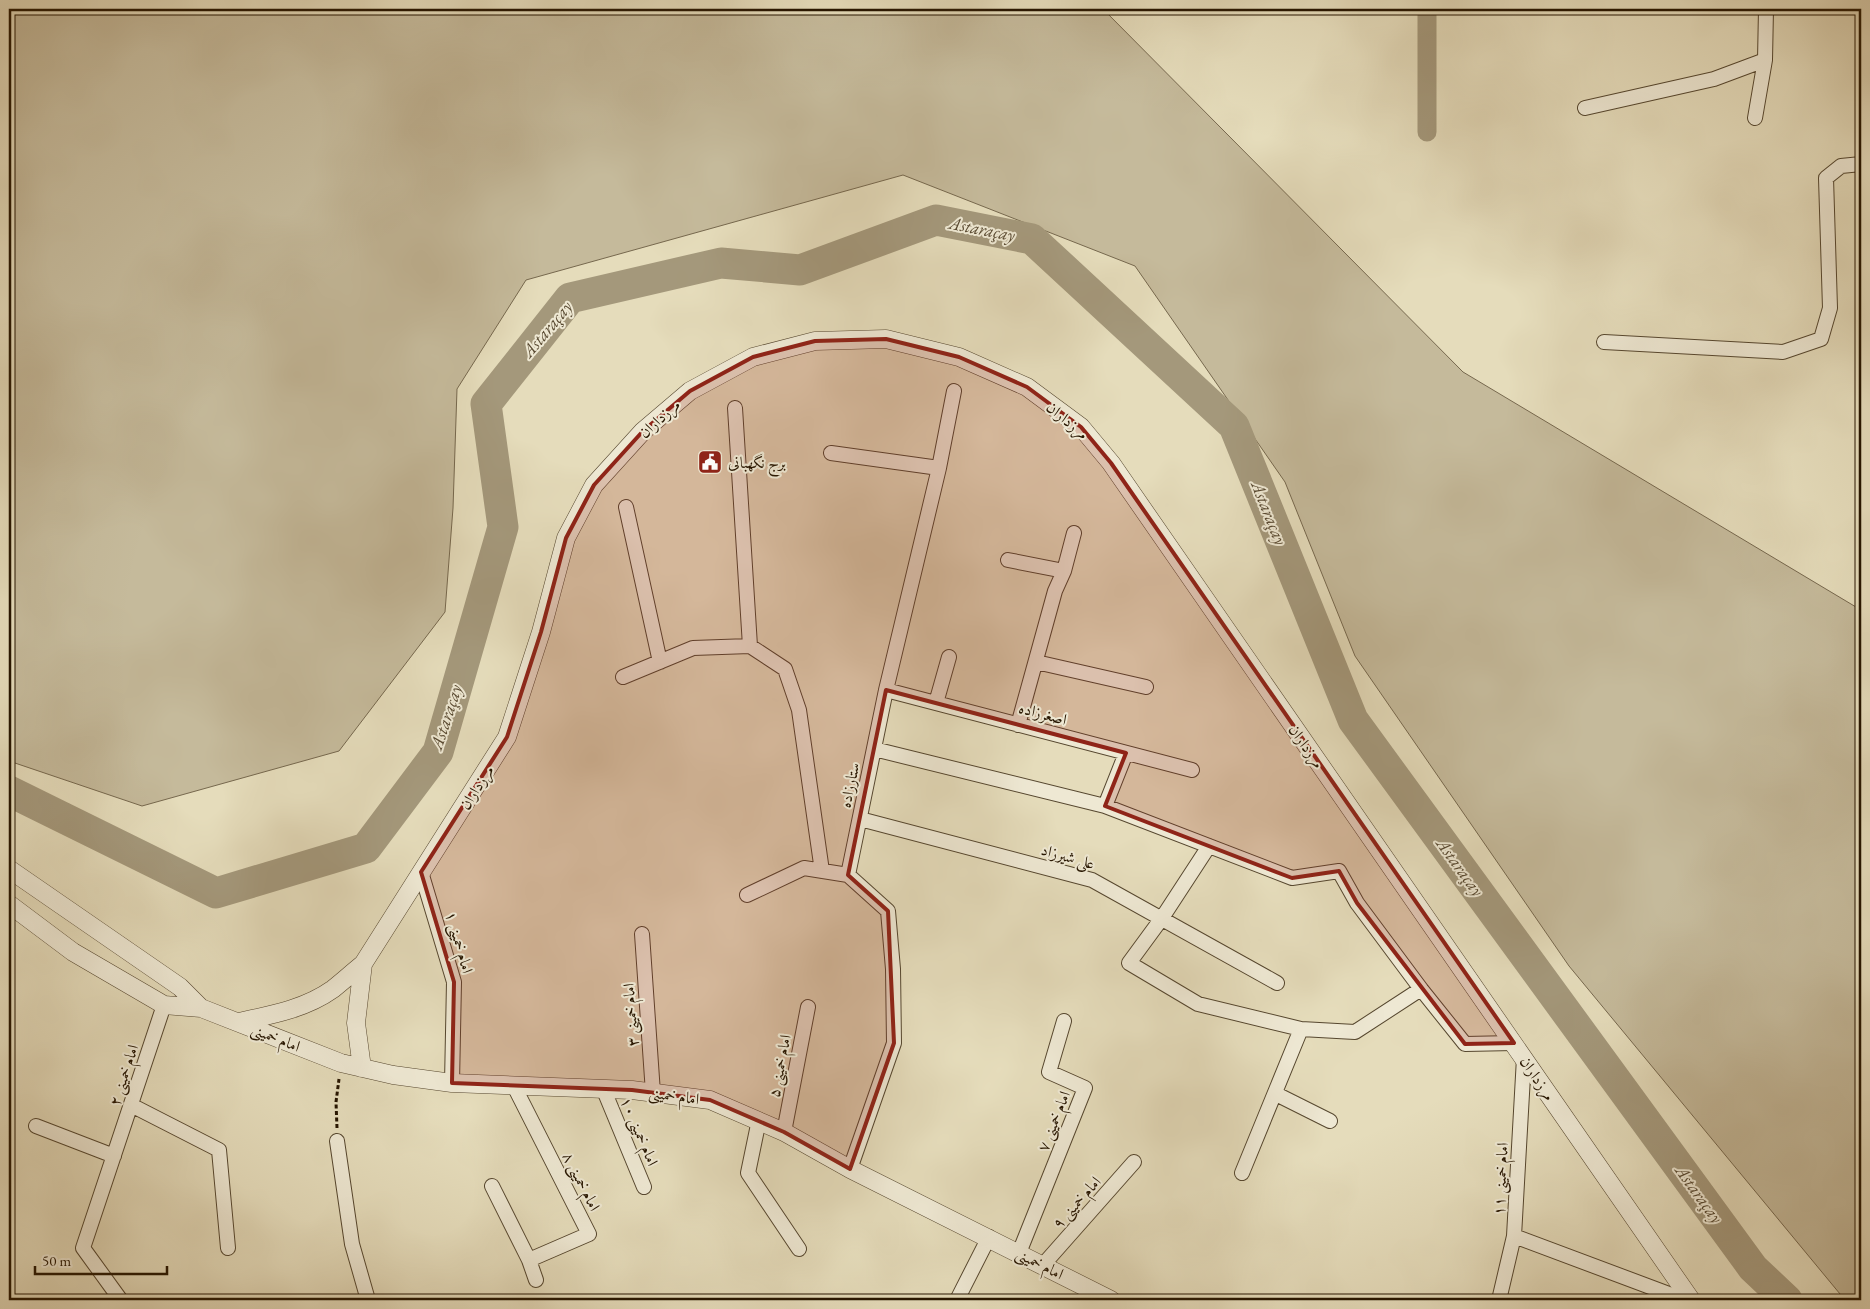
<svg xmlns="http://www.w3.org/2000/svg" width="1870" height="1309" font-family="'EB Garamond',Amiri,serif">
	<style>
		.green { fill: #c5ba9b; stroke: #76684e }
		.lines { fill: none; stroke-linecap: round; stroke-linejoin: round }
		.canal { stroke: #a4987b; stroke-width: 19 }
		.river { stroke: #a4987b; stroke-width: 31 }
		.minor-casing { stroke: #56472f; stroke-width: 16 }
		.tertiary-casing { stroke: #56472f; stroke-width: 19 }
		.path { stroke: #261500; stroke-width: 3; stroke-dasharray: 4 2.5; stroke-linecap: butt }
		.minor { stroke: #eee8d3; stroke-width: 14 }
		.tertiary { stroke: #eee8d3; stroke-width: 18 }
		.marked { fill: #8f2418; fill-opacity: 0.2; stroke: #8f2418; stroke-width: 4; stroke-linejoin: round }
		.labels { text-anchor: middle; stroke-width: 4; stroke-linejoin: round; paint-order: stroke }
		.street-label { font-size: 16px; fill: #261500; stroke: #eee8d3 }
		.poi-label { font-size: 16px; fill: #261500; stroke: #eee8d3; text-anchor: start }
		.water-label { font-size: 18px; font-style: italic; fill: #584931; stroke: #eee8d3 }
	</style>
	<rect width="100%" height="100%" fill="#e5dcbb"/>
	<filter id="stains"><feTurbulence type="fractalNoise" baseFrequency=".004" numOctaves="4"/><feColorMatrix values="0 0 0 0 .2 0 0 0 0 .09 0 0 0 0 .02 0 0 0 .5 -.17"/></filter>
	<radialGradient id="worn" r=".72"><stop offset=".6" stop-color="#630" stop-opacity="0"/><stop offset="1" stop-color="#630" stop-opacity=".3"/></radialGradient>
	<path class="green" d="M9 9H1103L1463 372 1861 610V1300H1845L1569 966 1355 656 1285 482 1135 266 903 175 526 280 457 389 453 508 445 612 339 751 142 806 9 761Z"/>
	<g class="lines">
		<path class="canal" d="M1427 9V132"/>
		<path class="river" d="M9 791 216 893 366 848 438 752 503 527 486 404 570 298 721 263 800 270 936 220 1032 239 1234 426 1353 720 1753 1268 1787 1300"/>
		<defs>
			<path id="minor" d="M1585 108 1714 79 1765 60
				M1755 118 1765 60 1766 9
				M1604 342 1783 352 1821 339 1830 308 1826 178 1841 166 1861 164
				M735 408 750 646
				M831 453 939 468
				M626 507 660 662
				M1008 560 1064 571
				M1036 662 1146 687
				M623 677 693 648 750 646 785 669 799 710 822 871
				M886 690 1192 770
				M936 703 949 657
				M1018 725 1055 591 1064 571 1074 533
				M874 749 1105 806 1292 878 1339 871 1357 903 1421 989
				M1105 806 1126 753
				M860 819 1092 880 1277 983
				M1209 846 1162 918 1129 963 1198 1004 1301 1029 1355 1032 1421 989 1465 1044 1514 1043
				M421 872 454 982 452 1083
				M848 875 886 690 939 468 954 391
				M848 875 888 911 893 969 894 1043 850 1169
				M747 895 804 868 848 875
				M642 934 653 1093
				M514 1086 589 1234 529 1260
				M603 1088 644 1187
				M1276 1094 1330 1121
				M131 1105 219 1150 228 1248
				M759 1120 748 1173 799 1249
				M36 1126 114 1156
				M784 1132 808 1007
				M337 1141 352 1244 368 1300
				M1242 1173 1301 1029
				M492 1186 529 1260 536 1280
				M1514 1236 1685 1300
				M1019 1253 1085 1088 1049 1072 1064 1021
				M1043 1265 1134 1162
				M117 1300 120 1299 83 1248 164 1005
				M957 1300 989 1237
				M1499 1300 1514 1236 1524 1058"/>
			<path id="tertiary" d="M9 869 180 987 201 1008
				M9 904 73 952 164 1005 201 1008 341 1063 393 1075 452 1083 632 1090 710 1100 784 1132 850 1169 1111 1300
				M363 964 507 737 541 632 566 538 594 485 643 431 690 391 753 357 815 341 886 339 959 357 1027 387 1081 427 1111 463 1691 1300
				M238 1022C271 1015 305 1009 333 989 343 981 353 972 363 964L356 1023 362 1068"/>
		</defs>
		<use href="#minor" class="minor-casing"/>
		<use href="#tertiary" class="tertiary-casing"/>
		<path class="path" d="M337 1128 336 1102 339 1079"/>
		<use href="#minor" class="minor"/>
		<use href="#tertiary" class="tertiary"/>
	</g>
	<path class="marked" d="M886 339 959 357 1027 387 1081 427 1111 463 1514 1043 1465 1044 1357 903 1339 871 1292 878 1105 806 1126 753 886 690 848 875 888 911 894 1043 850 1169 784 1132 710 1100 632 1090 452 1083 454 982 421 872 507 737 541 632 566 538 594 485 643 431 690 391 753 357 815 341Z"/>
	<defs>
		<symbol id="civic-square" viewBox="-11 -11 22 22"><rect x="-9" y="-9" width="18" height="18" rx="4" fill="#8f2418" stroke="#eee8d3"/><path d="M-.6-6.5H3V-4.5H.6V-3L4-1V1h2V6H-6V1h2V-1L-.6-3ZM-1.2 2.5V6h2.4V2.5Z" fill="#fff"/></symbol>
	</defs>
	<g fill-rule="evenodd">
		<use href="#civic-square" x="696" y="448" width="28" height="28"/>
	</g>
	<g class="labels">
		<g class="street-label">
			<text transform="translate(659 418) rotate(-42)" y="6">مرزداران</text>
			<text transform="translate(1068 420) rotate(40)" y="6">مرزداران</text>
			<text transform="translate(1043 713) rotate(15)" y="6">اصغرزاده</text>
			<text transform="translate(1307 746) rotate(55)" y="6">مرزداران</text>
			<text transform="translate(849 785) rotate(-78)" y="6">ستارزاده</text>
			<text transform="translate(476 787) rotate(-57)" y="6">مرزداران</text>
			<text transform="translate(1068 856) rotate(16)" y="6">علی شیرزاد</text>
			<text transform="translate(460 942) rotate(74)" y="6">امام خمینی ۱</text>
			<text transform="translate(630 1015) rotate(-94)" y="6">امام خمینی ۳</text>
			<text transform="translate(276 1037) rotate(22)" y="6">امام خمینی</text>
			<text transform="translate(779 1066) rotate(-79)" y="6">امام خمینی ۵</text>
			<text transform="translate(123 1075) rotate(-72)" y="6">امام خمینی ۲</text>
			<text transform="translate(1538 1078) rotate(56)" y="6">مرزداران</text>
			<text transform="translate(674 1095) rotate(8)" y="6">امام خمینی</text>
			<text transform="translate(1053 1121) rotate(-68)" y="6">امام خمینی ۷</text>
			<text transform="translate(640 1131) rotate(67)" y="6">امام خمینی ۱۰</text>
			<text transform="translate(1500 1179) rotate(-87)" y="6">امام خمینی ۱۱</text>
			<text transform="translate(582 1181) rotate(63)" y="6">امام خمینی ۸</text>
			<text transform="translate(1076 1202) rotate(-48)" y="6">امام خمینی ۹</text>
			<text transform="translate(1040 1263) rotate(27)" y="6">امام خمینی</text>
		</g>
		<g class="poi-label">
			<text x="728" y="468">برج نگهبانی</text>
		</g>
		<g class="water-label">
			<text transform="translate(982 229) rotate(11)" y="6">Astaraçay</text>
			<text transform="translate(547 329) rotate(-50)" y="6">Astaraçay</text>
			<text transform="translate(1269 513) rotate(68)" y="6">Astaraçay</text>
			<text transform="translate(446 717) rotate(-72)" y="6">Astaraçay</text>
			<text transform="translate(1460 867) rotate(54)" y="6">Astaraçay</text>
			<text transform="translate(1699 1194) rotate(54)" y="6">Astaraçay</text>
		</g>
	</g>
	<rect width="1870" height="1309" fill="none" stroke="#e5dcbb" stroke-width="30"/>
	<rect x="10" y="10" width="1850" height="1289" fill="none" stroke="#261500" stroke-width="2.5"/>
	<rect x="15" y="15" width="1840" height="1279" fill="none" stroke="#261500"/>
	<path d="M35 1266v8h132v-8" fill="none" stroke="#261500" stroke-width="2.5"/>
	<text x="42" y="1266" font-size="15" fill="#261500" stroke="#eee8d3" stroke-width="4" paint-order="stroke">50 m</text>
	<rect width="100%" height="100%" filter="url(#stains)"/>
	<rect width="100%" height="100%" fill="url(#worn)"/>
</svg>
